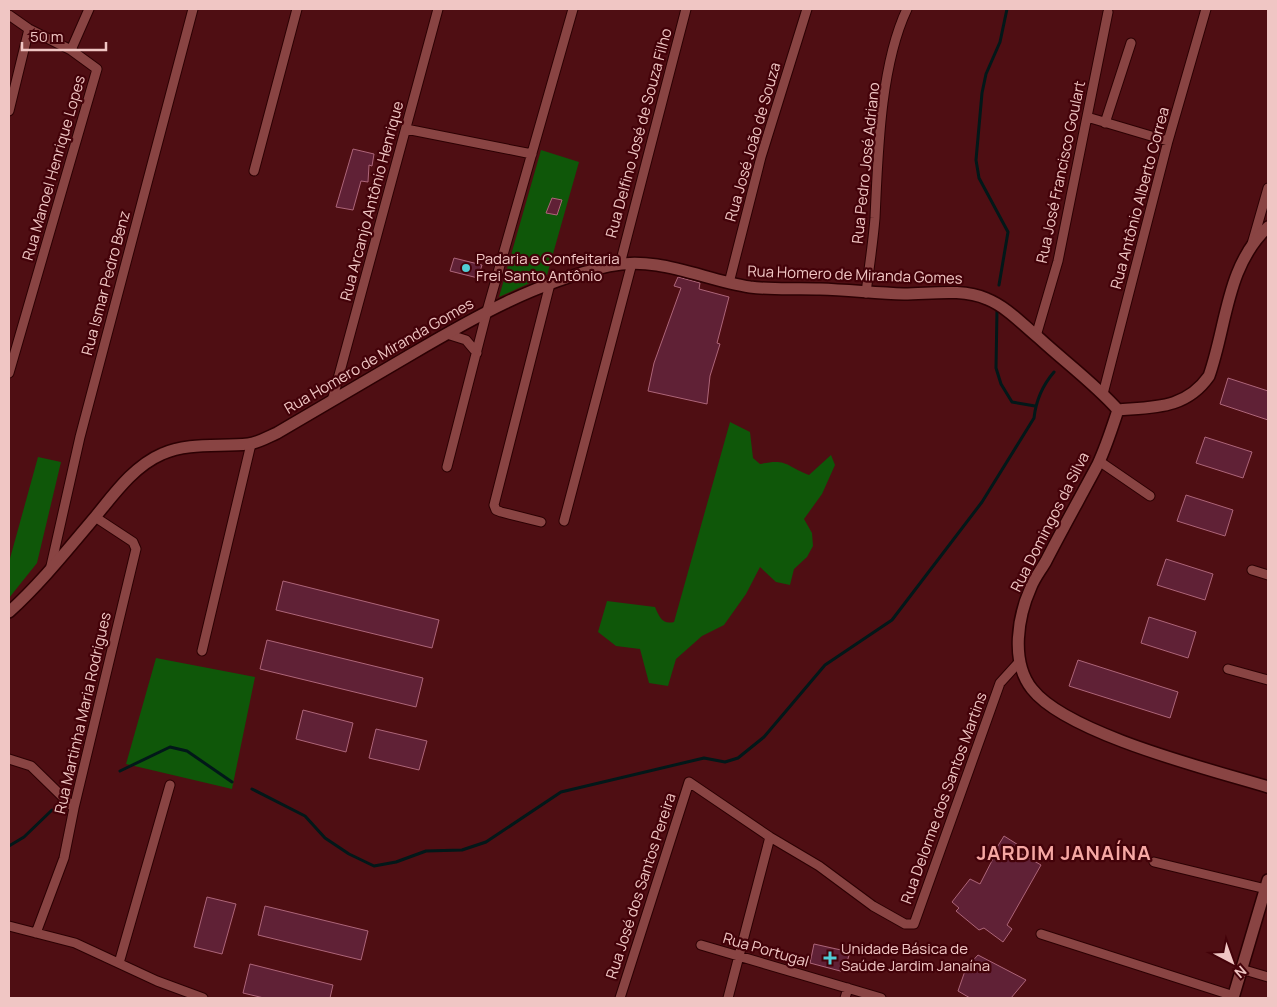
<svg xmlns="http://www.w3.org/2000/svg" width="1277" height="1007" font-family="Manrope,sans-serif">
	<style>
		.green { fill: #0f5709 }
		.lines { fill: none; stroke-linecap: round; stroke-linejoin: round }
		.stream { stroke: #021819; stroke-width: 3 }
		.building { fill: #602136; stroke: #ad6579 }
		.minor-casing { stroke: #2c0003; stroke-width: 11 }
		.tertiary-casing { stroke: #2c0003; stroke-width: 14 }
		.minor { stroke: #894443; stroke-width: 9 }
		.tertiary { stroke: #894443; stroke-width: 11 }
		.poi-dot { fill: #51ccd5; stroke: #430209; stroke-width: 2 }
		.labels { text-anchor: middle; stroke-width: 4.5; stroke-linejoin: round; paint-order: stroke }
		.street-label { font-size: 15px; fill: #f0c6c4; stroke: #430209 }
		.poi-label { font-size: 15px; fill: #f0c6c4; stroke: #430209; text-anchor: start }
		.district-label { font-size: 20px; font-weight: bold; letter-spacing: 1px; fill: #f6a7a3; stroke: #430209 }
	</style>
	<rect width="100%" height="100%" fill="#4f0e13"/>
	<path class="green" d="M541 150 579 162 547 275 499 297Z
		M730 422 750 432 753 458 760 464C787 458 786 466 809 475L831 455 835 465 822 494 804 519 812 533 813 546 807 557 794 569 790 585 776 582 760 567 746 594 724 625 702 636 676 659 668 686 649 683 640 649 616 646 598 632 607 601 655 607C659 616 662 625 674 622Z
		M38 457 61 462 37 563 9 598V562Z
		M156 658 255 677 232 789 126 764Z"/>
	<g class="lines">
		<path class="stream" d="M999 285 1008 232 979 178 976 160 982 93 986 74 1000 42 1007 9
			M997 310 996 368 1001 384 1012 402 1035 406
			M120 771 170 747 187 751 232 782
			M252 789 305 816 325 838 349 854 374 866 396 862 426 851 462 850 486 842 561 792 704 758 725 762 738 758 764 737 825 665 892 620 982 502 1034 418C1036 400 1042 386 1054 372
			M9 846 24 837 52 810"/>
	</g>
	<path class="building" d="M353 149 374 154 372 166 369 165 368 182 361 181 353 210 336 207Z
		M552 198 562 200 557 215 546 213Z
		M454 258 482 265 478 278 450 271Z
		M678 277 700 283 699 289 729 297 717 343 720 344 710 376 707 404 648 391 654 363 681 288 674 286Z
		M1228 378 1268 391V420L1220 404Z
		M1205 437 1252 452 1243 478 1196 463Z
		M1186 495 1233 510 1225 536 1177 521Z
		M1166 559 1213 574 1205 600 1157 585Z
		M283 581 439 620 432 648 276 610Z
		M1149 617 1196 632 1188 658 1141 643Z
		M267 640 423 678 416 707 260 669Z
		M1078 660 1178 692 1170 718 1069 686Z
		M303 710 353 723 346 752 296 739Z
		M376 729 427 741 419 770 369 758Z
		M1004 836 1020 846 1017 851 1041 865 1007 925 1012 929 1003 942 984 928 979 930 956 911 959 908 952 902 970 879 980 884 997 851 996 849Z
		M207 897 236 904 222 954 194 947Z
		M265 906 368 931 361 960 258 935Z
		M814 944 850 952 844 972 810 963Z
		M978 955 1026 980 1011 998H970L958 991 966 968Z
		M250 964 333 985 330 998H264L243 993Z"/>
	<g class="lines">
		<defs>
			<path id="minor" d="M9 15 29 29 71 50 97 69 9 373
				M71 50 89 9
				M9 111 29 29
				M1087 117 1168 141
				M1105 123 1131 43
				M406 129 532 154
				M254 171 297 9
				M1252 244 1268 188
				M620 264 686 9
				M729 283 761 157 807 9
				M866 293C869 268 873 243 875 218 878 154 880 66 907 9
				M447 334 466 340 477 353
				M1036 336 1058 261 1108 12
				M1103 394 1168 141 1206 9
				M332 401 438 9
				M1099 461 1150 496
				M447 467 487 311 573 9
				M564 521 632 263
				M541 522 501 512 496 510 494 505 550 284
				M51 566 80 437 193 9
				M1252 570 1268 575
				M202 651 251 444
				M1228 669 1268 680
				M9 759 31 766 74 808
				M1154 862 1266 889
				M9 926 75 943 157 981 203 998
				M36 933 64 858 74 808 136 549 133 542 95 517
				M1041 934 1234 996
				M701 945 881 998
				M119 963 170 785
				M1241 969 1268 977
				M620 998 689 782 770 837 819 866 873 906 905 924H914L1000 683 1020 661
				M728 998 770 837
				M845 998 848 988"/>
			<path id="tertiary" d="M1118 410C1112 428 1106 447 1098 464 1081 496 1063 528 1046 561 1041 570 1035 577 1031 587 1018 616 1010 661 1032 689 1067 734 1212 770 1268 787
				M9 612C41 583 68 549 96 516 114 494 134 466 162 454 188 442 220 447 248 444 258 443 268 437 277 433 321 407 365 381 410 355 473 318 536 282 609 266 658 255 703 280 750 287 774 290 797 288 820 289 848 290 876 293 904 294 930 294 962 288 987 299 1007 307 1023 325 1039 338 1065 362 1095 384 1118 410 1154 407 1186 409 1209 376 1227 325 1226 266 1268 227
				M1233 998 1268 880"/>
		</defs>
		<use href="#minor" class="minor-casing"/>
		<use href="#tertiary" class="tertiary-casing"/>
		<use href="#minor" class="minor"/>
		<use href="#tertiary" class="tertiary"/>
	</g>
	<g class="poi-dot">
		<circle cx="466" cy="268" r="5"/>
		<path d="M827.5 950.5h5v5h5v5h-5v5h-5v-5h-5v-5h5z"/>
	</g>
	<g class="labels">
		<g class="street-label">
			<text transform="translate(639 133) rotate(-75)" y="5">Rua Delfino José de Souza Filho</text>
			<text transform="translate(753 142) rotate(-74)" y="5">Rua José João de Souza</text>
			<text transform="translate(866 163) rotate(-84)" y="5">Rua Pedro José Adriano</text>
			<text transform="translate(54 168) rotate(-74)" y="5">Rua Manoel Henrique Lopes</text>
			<text transform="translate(1061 172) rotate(-78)" y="5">Rua José Francisco Goulart</text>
			<text transform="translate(1140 198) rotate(-75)" y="5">Rua Antônio Alberto Correa</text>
			<text transform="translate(372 201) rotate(-75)" y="5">Rua Arcanjo Antônio Henrique</text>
			<text transform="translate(855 275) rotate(2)" y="5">Rua Homero de Miranda Gomes</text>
			<text transform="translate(106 283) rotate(-75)" y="5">Rua Ismar Pedro Benz</text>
			<text transform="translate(379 356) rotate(-30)" y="5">Rua Homero de Miranda Gomes</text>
			<text transform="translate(1050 522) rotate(-63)" y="5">Rua Domingos da Silva</text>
			<text transform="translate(83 713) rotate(-77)" y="5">Rua Martinha Maria Rodrigues</text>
			<text transform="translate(944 798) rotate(-70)" y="5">Rua Delorme dos Santos Martins</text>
			<text transform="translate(641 886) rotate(-72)" y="5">Rua José dos Santos Pereira</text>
			<text transform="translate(766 950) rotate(16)" y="5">Rua Portugal</text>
		</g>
		<g class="poi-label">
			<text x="476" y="264">Padaria e Confeitaria<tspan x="476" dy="17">Frei Santo Antônio</tspan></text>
			<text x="841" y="954">Unidade Básica de<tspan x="841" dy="17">Saúde Jardim Janaína</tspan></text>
		</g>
		<g class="district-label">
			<text x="1064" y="860">JARDIM JANAÍNA</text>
		</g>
	</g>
	<rect width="1277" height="1007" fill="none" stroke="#f0c6c4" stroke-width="20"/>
	<g transform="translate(1232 962) rotate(139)" stroke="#430209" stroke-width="4" paint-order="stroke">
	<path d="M0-4L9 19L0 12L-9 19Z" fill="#f0c6c4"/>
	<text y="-8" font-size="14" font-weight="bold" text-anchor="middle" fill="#f0c6c4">N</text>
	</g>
	<path d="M22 42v8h84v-8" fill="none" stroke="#f0c6c4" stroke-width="2.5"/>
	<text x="30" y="42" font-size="15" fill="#f0c6c4" stroke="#430209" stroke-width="4" paint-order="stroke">50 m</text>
</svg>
